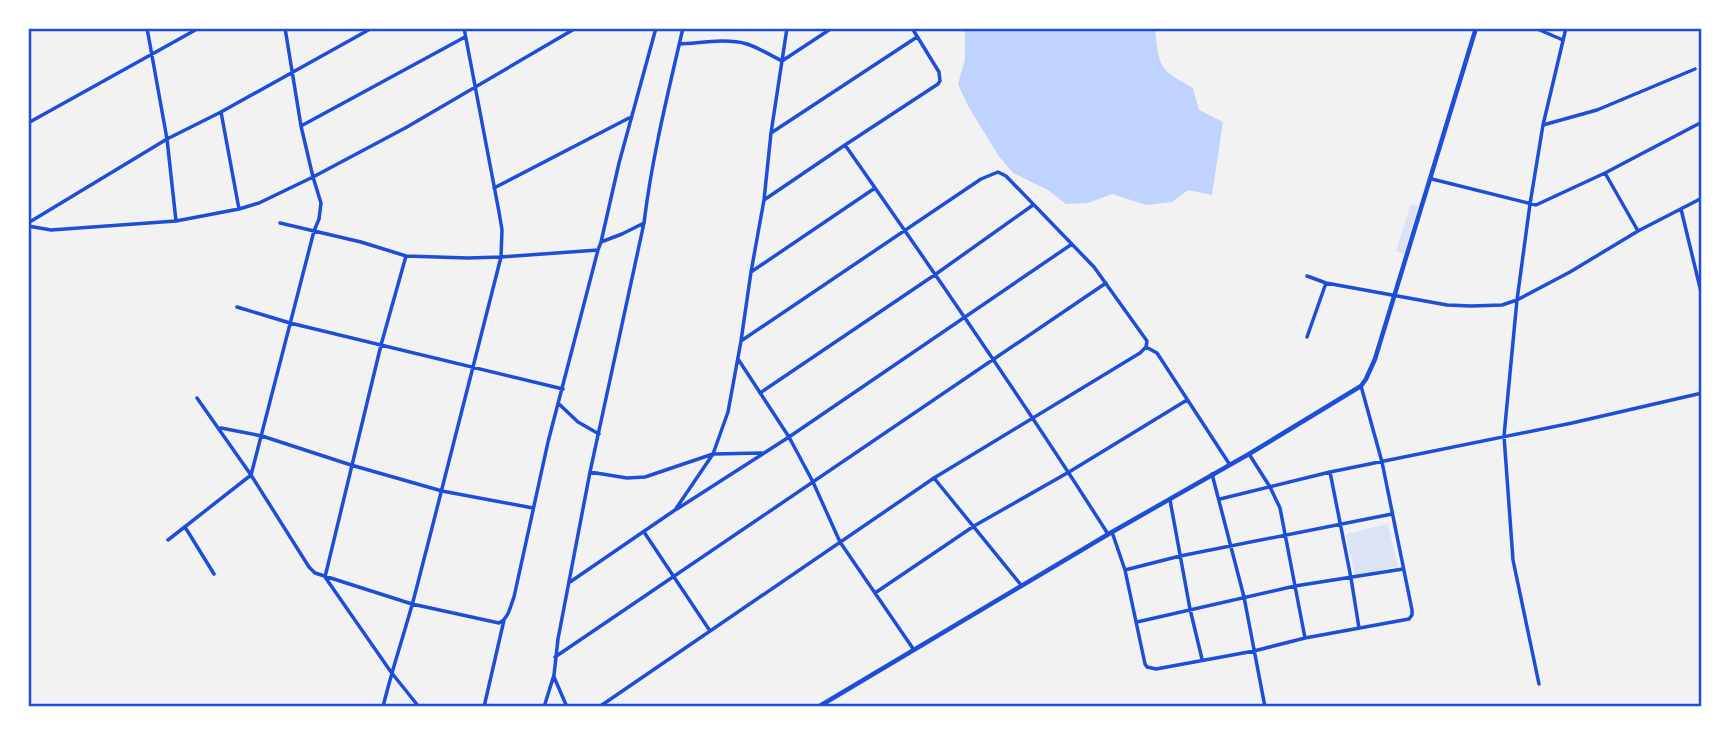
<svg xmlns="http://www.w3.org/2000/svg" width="1730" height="735" font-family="'DejaVu Sans',sans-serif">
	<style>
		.green { fill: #dbe4f7 }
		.water { fill: #bfd3fe }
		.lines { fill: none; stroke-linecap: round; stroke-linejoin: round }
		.minor { stroke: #1d4ed8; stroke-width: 3.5 }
		.secondary { stroke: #1d4ed8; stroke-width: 4.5 }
		.neatline { fill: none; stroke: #1d4ed8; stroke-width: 2.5 }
	</style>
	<rect width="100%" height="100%" fill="#f2f2f2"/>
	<path class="green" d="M1411 204 1418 206 1404 254 1396 251Z
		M1388 524 1398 566 1355 576 1346 534Z"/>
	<path class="water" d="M955 28H1155C1159 67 1158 69 1193 88L1199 110 1223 122 1212 195 1188 190 1172 202 1146 205 1112 194 1088 203 1066 204 1048 190 1013 173 998 155 968 106 958 84 965 59V33Z"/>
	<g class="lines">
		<path class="minor" d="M147 28 167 139 176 221
			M1535 28 1563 40
			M680 44C701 43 726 38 747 44 759 48 770 55 782 61
			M782 61 832 28
			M221 112 239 209
			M28 123 199 28
			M1543 125 1597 110 1695 69
			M301 126 465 37
			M771 133 917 37
			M845 145C935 273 1024 402 1108 534
			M1605 173 1638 231
			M1432 179 1536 205 1605 173 1702 122
			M494 188 629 118
			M764 200 845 145 938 84 940 81 939 72 912 28
			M1681 209 1702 296
			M28 223 167 139 221 112 372 28
			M280 223 361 242 406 256 468 258 501 257 598 250
			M28 226 51 230 176 221 239 209 259 203 313 177 407 127 576 28
			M601 242 622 234 644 223
			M406 256 381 345 325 577 391 672 419 707
			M751 272 875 188
			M1307 276 1326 283 1447 305 1471 306 1502 305 1517 300 1570 272 1638 231 1702 198
			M237 307 290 323 563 389
			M1307 337 1326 283
			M1146 347 1157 353 1230 465
			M738 359 789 437 813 482 840 542 914 650
			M760 393 936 274 1033 205
			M197 398 251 475 309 567 315 573 412 604 499 623C509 618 510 607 514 597L548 442 598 250 601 242 619 163 656 28
			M559 404 578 422 599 434
			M221 428 262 436 351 465 442 491 533 508
			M1249 454 1270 487 1280 508 1305 638
			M590 472 627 478 645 477 713 454 762 453
			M1330 472 1351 578 1359 628
			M1212 474 1244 597 1265 707
			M934 478 1021 585
			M1220 499 1330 472 1572 423 1702 393
			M1170 500 1190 609 1202 659
			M677 509 789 437 1072 244
			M185 527 214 574
			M644 532 710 631
			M1112 532 1125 570 1145 664 1147 667 1156 669 1254 651 1305 638 1409 619 1412 615V610L1382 462 1361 386
			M168 540 251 475 314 231 319 219 321 203 313 177 301 126 285 28
			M1125 570 1180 556 1392 514
			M570 582 675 510 713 454 728 412 741 341 751 272 764 200 771 133 787 28
			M875 593 974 526 1069 472 1187 400
			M1137 622 1295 586 1403 569
			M555 657 1106 283
			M554 677 567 707
			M1539 684 1513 560 1504 436 1517 300 1530 204 1543 125 1566 28
			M383 707C392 669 405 632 415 594 444 482 472 370 501 257L502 230 499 212 464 28
			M484 707 504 620
			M544 707 554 675 558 639 590 472 644 223C652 157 668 93 683 28
			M599 707 934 478 1140 353 1146 347 1147 341 1094 267 1006 176 998 172 981 179 741 341"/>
		<path class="secondary" d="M818 707 1112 532 1249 454 1361 386 1366 379 1375 359 1476 28"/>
	</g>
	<rect width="1730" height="735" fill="none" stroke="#ffffff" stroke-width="60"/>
	<rect x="30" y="30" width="1670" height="675" class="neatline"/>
</svg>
